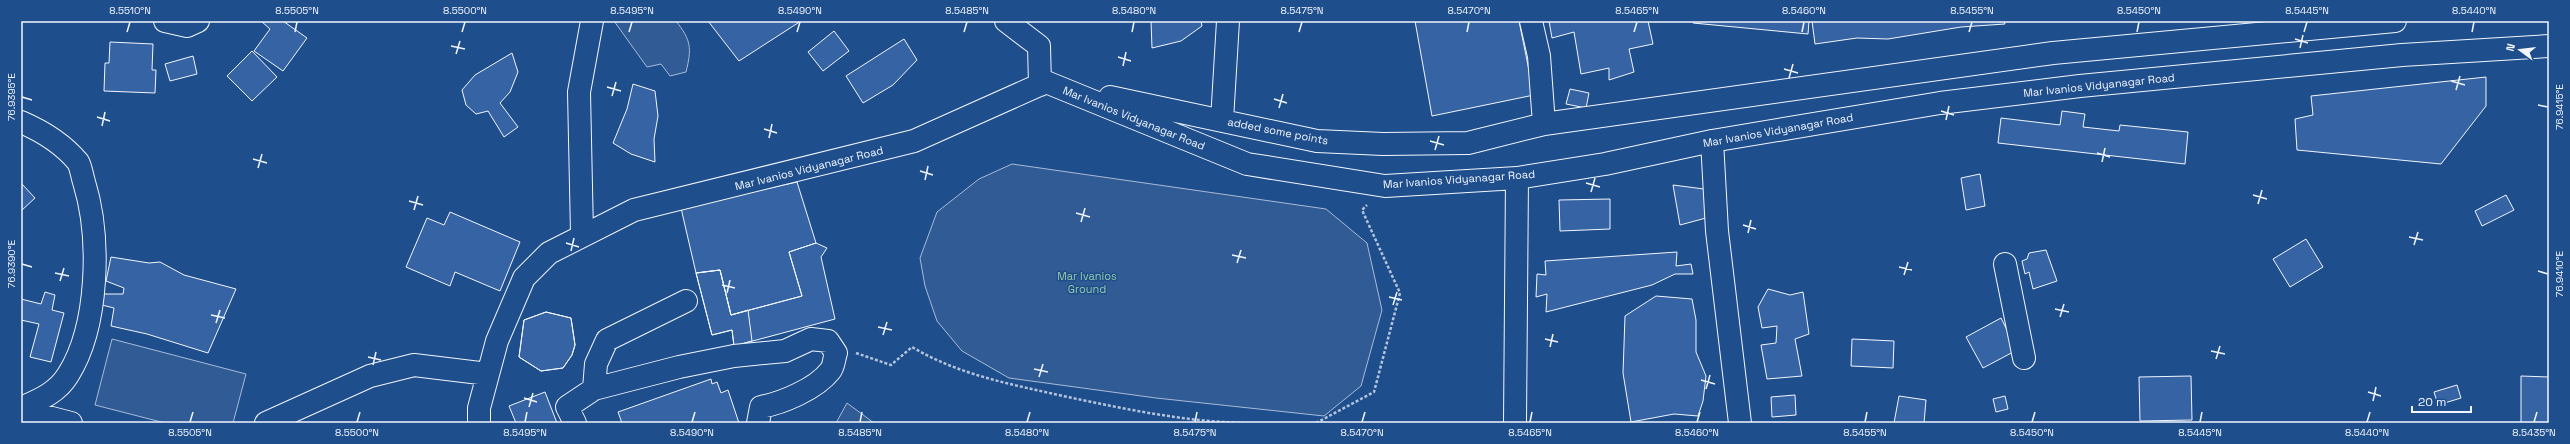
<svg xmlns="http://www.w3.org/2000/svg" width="2570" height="444" font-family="'Space Grotesk',sans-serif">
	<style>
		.green { fill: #305b95; stroke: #a8bbd7 }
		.building { fill: #3563a3; stroke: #f2f6ff }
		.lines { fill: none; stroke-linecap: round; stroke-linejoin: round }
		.minor-casing { stroke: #f2f6ff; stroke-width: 24 }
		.path { stroke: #b3c4dc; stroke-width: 2.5; stroke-dasharray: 3 2; stroke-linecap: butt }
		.minor { stroke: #1f4e8c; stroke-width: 22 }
		.ticks { fill: none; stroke: #f2f6ff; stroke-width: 1.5 }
		.labels { text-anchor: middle; stroke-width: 3; stroke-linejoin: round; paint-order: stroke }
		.street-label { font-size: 11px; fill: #f2f6ff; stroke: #1f4e8c }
		.park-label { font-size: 11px; fill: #97c8a6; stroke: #1f4e8c }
		.neatline { fill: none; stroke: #f2f6ff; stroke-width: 1.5 }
		.ticks-label { font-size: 10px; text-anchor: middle; fill: #f2f6ff }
	</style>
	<rect width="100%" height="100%" fill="#1f4e8c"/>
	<path class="green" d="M614 21H676C691 40 692 48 686 72L670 76 661 64 647 67Z
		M1012 164 1326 209 1367 243 1382 310 1361 386 1324 416 1156 398 1009 378 962 351 937 321 925 286 920 258 937 212 979 179Z
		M112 339 246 374 233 423H165L95 405Z
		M847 403 874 423H836Z"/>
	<path class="building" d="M261 21H283L307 38 283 71 254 51 270 29Z
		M708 21H801L739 61Z
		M1151 21H1201L1202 26 1181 41 1152 48Z
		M1415 21H1519L1534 95 1432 116Z
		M1549 21H1648L1653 44 1629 49 1634 72 1609 80V68L1581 74 1574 32 1552 38Z
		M1693 21H1809L1808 34 1693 23Z
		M1812 21H2004L2005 24 1961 27 1888 39 1857 38 1815 44Z
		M834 31 849 51 823 71 808 52Z
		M904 39 917 60 893 85 863 103 846 76Z
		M110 42 153 44 152 70H156L155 93 104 91 105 63H109Z
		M252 51 277 77 252 101 227 76Z
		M512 53 518 72 510 92 500 103 518 127 504 137 488 111 476 114 466 105 462 90 475 75Z
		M193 56 197 74 170 81 165 64Z
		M2486 77V106L2441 164 2297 150 2295 119 2313 115 2311 96Z
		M633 84 655 91 658 116 654 139 655 162 631 154 613 143 627 109Z
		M1570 89 1589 93 1586 108 1566 104Z
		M2062 111 2085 114 2083 127 2119 131 2120 125 2188 132 2185 164 1998 143 2001 118 2060 125Z
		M1980 174 1985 206 1966 210 1961 178Z
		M797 182 816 243 789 252 802 296 731 315 720 270 696 273 681 208Z
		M21 183 35 198 21 211Z
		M1673 185 1704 189 1706 218 1680 225Z
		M2506 195 2514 210 2482 226 2475 211Z
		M1610 199V229L1560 231 1559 200Z
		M450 212 520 242 500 291 455 272 450 286 406 267 427 218 444 225Z
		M2306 239 2323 267 2290 287 2273 259Z
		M816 243 827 248 821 257 835 319 734 346 732 330 712 335 696 273 720 270 731 315 802 296 789 252Z
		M2046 250 2057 281 2033 289 2029 272 2025 274 2022 261 2027 259 2029 253Z
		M1677 252 1676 266 1691 264 1693 274H1675L1652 285 1546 312 1547 294 1536 297 1537 274 1546 275 1545 261Z
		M111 257 149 263 160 262 184 275 236 289 208 353 147 334 111 326 114 308 98 304 102 294H123L124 288 106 281Z
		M720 270 731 315 748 310 752 341 734 346 732 330 712 335 696 273Z
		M1768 289 1790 295 1803 292 1809 334 1795 339 1802 376 1767 379 1761 345 1776 343 1777 326 1762 328 1758 307Z
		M45 292 55 295 52 310 64 313 51 362 30 357 39 324 21 320V299L41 304Z
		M1656 296 1692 299 1696 320V352L1706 376 1703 401 1698 416 1674 414 1631 422 1623 373 1625 316Z
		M546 312 571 318 575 345 572 355 563 368 541 371 519 357 524 320Z
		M546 312 571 318 575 345 572 355 563 368 541 371 519 357 524 320Z
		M2001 318 2017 350 1983 368 1966 337Z
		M1852 339 1894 341 1893 368 1851 366Z
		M2191 376 2192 420 2140 421 2139 377Z
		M2521 376 2549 377V423H2521Z
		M711 379 712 384 717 382 721 393 728 390 739 423H622L618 412Z
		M2457 385 2461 398 2438 405 2434 392Z
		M545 392 557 423H516L509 406Z
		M1795 395 1796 415 1772 417 1771 397Z
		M1899 396 1926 400 1924 423H1894Z
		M2005 396 2008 409 1996 412 1993 399Z"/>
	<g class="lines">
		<defs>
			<path id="minor" d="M165 21 187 26 198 21
				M1006 21 1039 46 1040 85
				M1531 21 1539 56 1544 124
				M1110 97 1317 141 1383 144 1468 143 1544 124 2053 53 2395 21
				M1222 120 1228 21
				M21 122C42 131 63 144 78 162 81 167 82 176 84 182 101 237 99 326 68 375 57 393 39 400 21 408
				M1712 141 1717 231 1740 423
				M582 234 579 92 592 21
				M2005 264 2024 358
				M594 389 679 367 734 356 785 351 811 339 828 341 836 353C834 358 834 367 830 371 816 389 782 403 761 407L758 423
				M21 410 71 423
				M266 423 370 376 414 365 488 374
				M479 423V408L497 341 524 278 549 253 634 210 914 141 1046 82 1247 164 1385 186 1517 178 1605 164 1712 141 1940 103 2080 86 2402 55 2549 46
				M575 423 567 407 594 389 596 364 607 340 686 301
				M1515 423 1517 178"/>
		</defs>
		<use href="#minor" class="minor-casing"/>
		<path class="path" d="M856 353 891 365 912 347C959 375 1010 384 1063 396 1125 409 1185 422 1248 423
			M1316 423 1374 392 1400 293 1362 210 1367 205"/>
		<use href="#minor" class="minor"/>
	</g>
	<path class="ticks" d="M127 32 130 22M295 32 297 22M462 32 465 22M629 32 632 22M797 32 800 22M964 32 967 22M1132 32 1134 22M1299 32 1302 22M1467 32 1469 22M1634 32 1637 22M1802 32 1804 22M1969 32 1972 22M2137 32 2139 22M2304 32 2307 22M2472 32 2474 22M2295 39 2308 43M451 46 465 49M2300 48 2303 35M456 54 460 41M1118 57 1131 61M1123 66 1126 52M1784 69 1798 73M1789 78 1793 64M2451 81 2465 85M607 87 621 91M2456 90 2460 76M612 96 616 82M22 97 32 100M1274 99 1287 103M2538 105 2548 107M1279 108 1283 94M1941 111 1954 115M97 117 110 121M1946 120 1949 106M102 126 105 112M764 129 777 133M769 138 772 124M1430 141 1444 145M1435 150 1439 136M2097 153 2110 157M253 159 267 163M2102 162 2105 148M258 168 262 154M920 171 933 175M925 180 928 166M1586 183 1600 187M1591 192 1595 178M2253 195 2267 199M409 201 423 205M2258 204 2262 190M414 210 418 196M1076 213 1090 217M1081 222 1085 208M1743 225 1756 229M1748 233 1751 220M2409 237 2423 240M566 243 579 247M2414 245 2418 232M571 251 574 238M1232 255 1246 258M1237 263 1241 250M22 264 32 267M1899 267 1912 270M2538 271 2548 274M55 273 69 276M1904 275 1908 262M60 281 64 268M722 285 735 288M727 293 730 280M1389 297 1402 300M1393 305 1397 292M2055 309 2069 312M211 315 225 318M2060 317 2064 304M216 323 220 310M878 327 892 330M883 335 887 322M1545 339 1558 342M1550 347 1553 334M2211 351 2225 354M368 357 381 360M2216 359 2220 346M373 365 376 352M1034 369 1048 372M1039 377 1043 364M1701 380 1715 384M1706 389 1710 375M2368 392 2381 396M524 398 537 402M2373 401 2376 387M529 407 533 393M190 422 193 412M357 422 360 412M525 422 527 412M692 422 695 412M860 422 862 412M1027 422 1030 412M1195 422 1197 412M1362 422 1365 412M1530 422 1532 412M1697 422 1700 412M1865 422 1867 412M2032 422 2035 412M2200 422 2202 412M2367 422 2370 412M2534 422 2537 412"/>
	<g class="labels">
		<g class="street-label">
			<text transform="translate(2099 85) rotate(-6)" y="4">Mar Ivanios Vidyanagar Road</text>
			<text transform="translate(1134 118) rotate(22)" y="4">Mar Ivanios Vidyanagar Road</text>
			<text transform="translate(1778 130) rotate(-10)" y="4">Mar Ivanios Vidyanagar Road</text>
			<text transform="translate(1278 131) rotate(11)" y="4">added some points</text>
			<text transform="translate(809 168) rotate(-14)" y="4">Mar Ivanios Vidyanagar Road</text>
			<text transform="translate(1459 179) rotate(-4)" y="4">Mar Ivanios Vidyanagar Road</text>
		</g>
		<g class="park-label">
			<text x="1087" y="280">Mar Ivanios<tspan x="1087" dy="13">Ground</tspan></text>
		</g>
	</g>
	<rect width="2570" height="444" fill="none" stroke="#1f4e8c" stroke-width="44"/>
	<g transform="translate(2520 50) rotate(285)" stroke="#1f4e8c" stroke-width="3" paint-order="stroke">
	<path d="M0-3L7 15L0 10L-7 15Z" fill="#f2f6ff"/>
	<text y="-6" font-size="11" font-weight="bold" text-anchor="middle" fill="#f2f6ff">N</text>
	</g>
	<path d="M2412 406v6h59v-6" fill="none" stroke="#f2f6ff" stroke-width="2"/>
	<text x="2418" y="406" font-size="12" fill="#f2f6ff" stroke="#1f4e8c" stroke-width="3" paint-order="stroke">20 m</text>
	<rect x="22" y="22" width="2526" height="400" class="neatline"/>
	<g class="ticks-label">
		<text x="130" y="14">8.5510°N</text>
		<text x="297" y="14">8.5505°N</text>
		<text x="465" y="14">8.5500°N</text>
		<text x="632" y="14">8.5495°N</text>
		<text x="800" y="14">8.5490°N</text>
		<text x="967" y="14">8.5485°N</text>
		<text x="1134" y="14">8.5480°N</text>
		<text x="1302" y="14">8.5475°N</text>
		<text x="1469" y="14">8.5470°N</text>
		<text x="1637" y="14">8.5465°N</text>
		<text x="1804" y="14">8.5460°N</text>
		<text x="1972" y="14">8.5455°N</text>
		<text x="2139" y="14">8.5450°N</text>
		<text x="2307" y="14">8.5445°N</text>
		<text x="2474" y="14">8.5440°N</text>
		<text transform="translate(11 97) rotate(-90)" y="4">76.9395°E</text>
		<text transform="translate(2559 107) rotate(-90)" y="4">76.9415°E</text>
		<text transform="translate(11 264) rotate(-90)" y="4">76.9390°E</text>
		<text transform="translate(2559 274) rotate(-90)" y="4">76.9410°E</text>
		<text x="190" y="436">8.5505°N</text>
		<text x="357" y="436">8.5500°N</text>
		<text x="525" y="436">8.5495°N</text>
		<text x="692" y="436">8.5490°N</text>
		<text x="860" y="436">8.5485°N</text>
		<text x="1027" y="436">8.5480°N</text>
		<text x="1195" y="436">8.5475°N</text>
		<text x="1362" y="436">8.5470°N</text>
		<text x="1530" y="436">8.5465°N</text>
		<text x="1697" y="436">8.5460°N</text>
		<text x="1865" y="436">8.5455°N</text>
		<text x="2032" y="436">8.5450°N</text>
		<text x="2200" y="436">8.5445°N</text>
		<text x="2367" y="436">8.5440°N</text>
		<text x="2534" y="436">8.5435°N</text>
	</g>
</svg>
